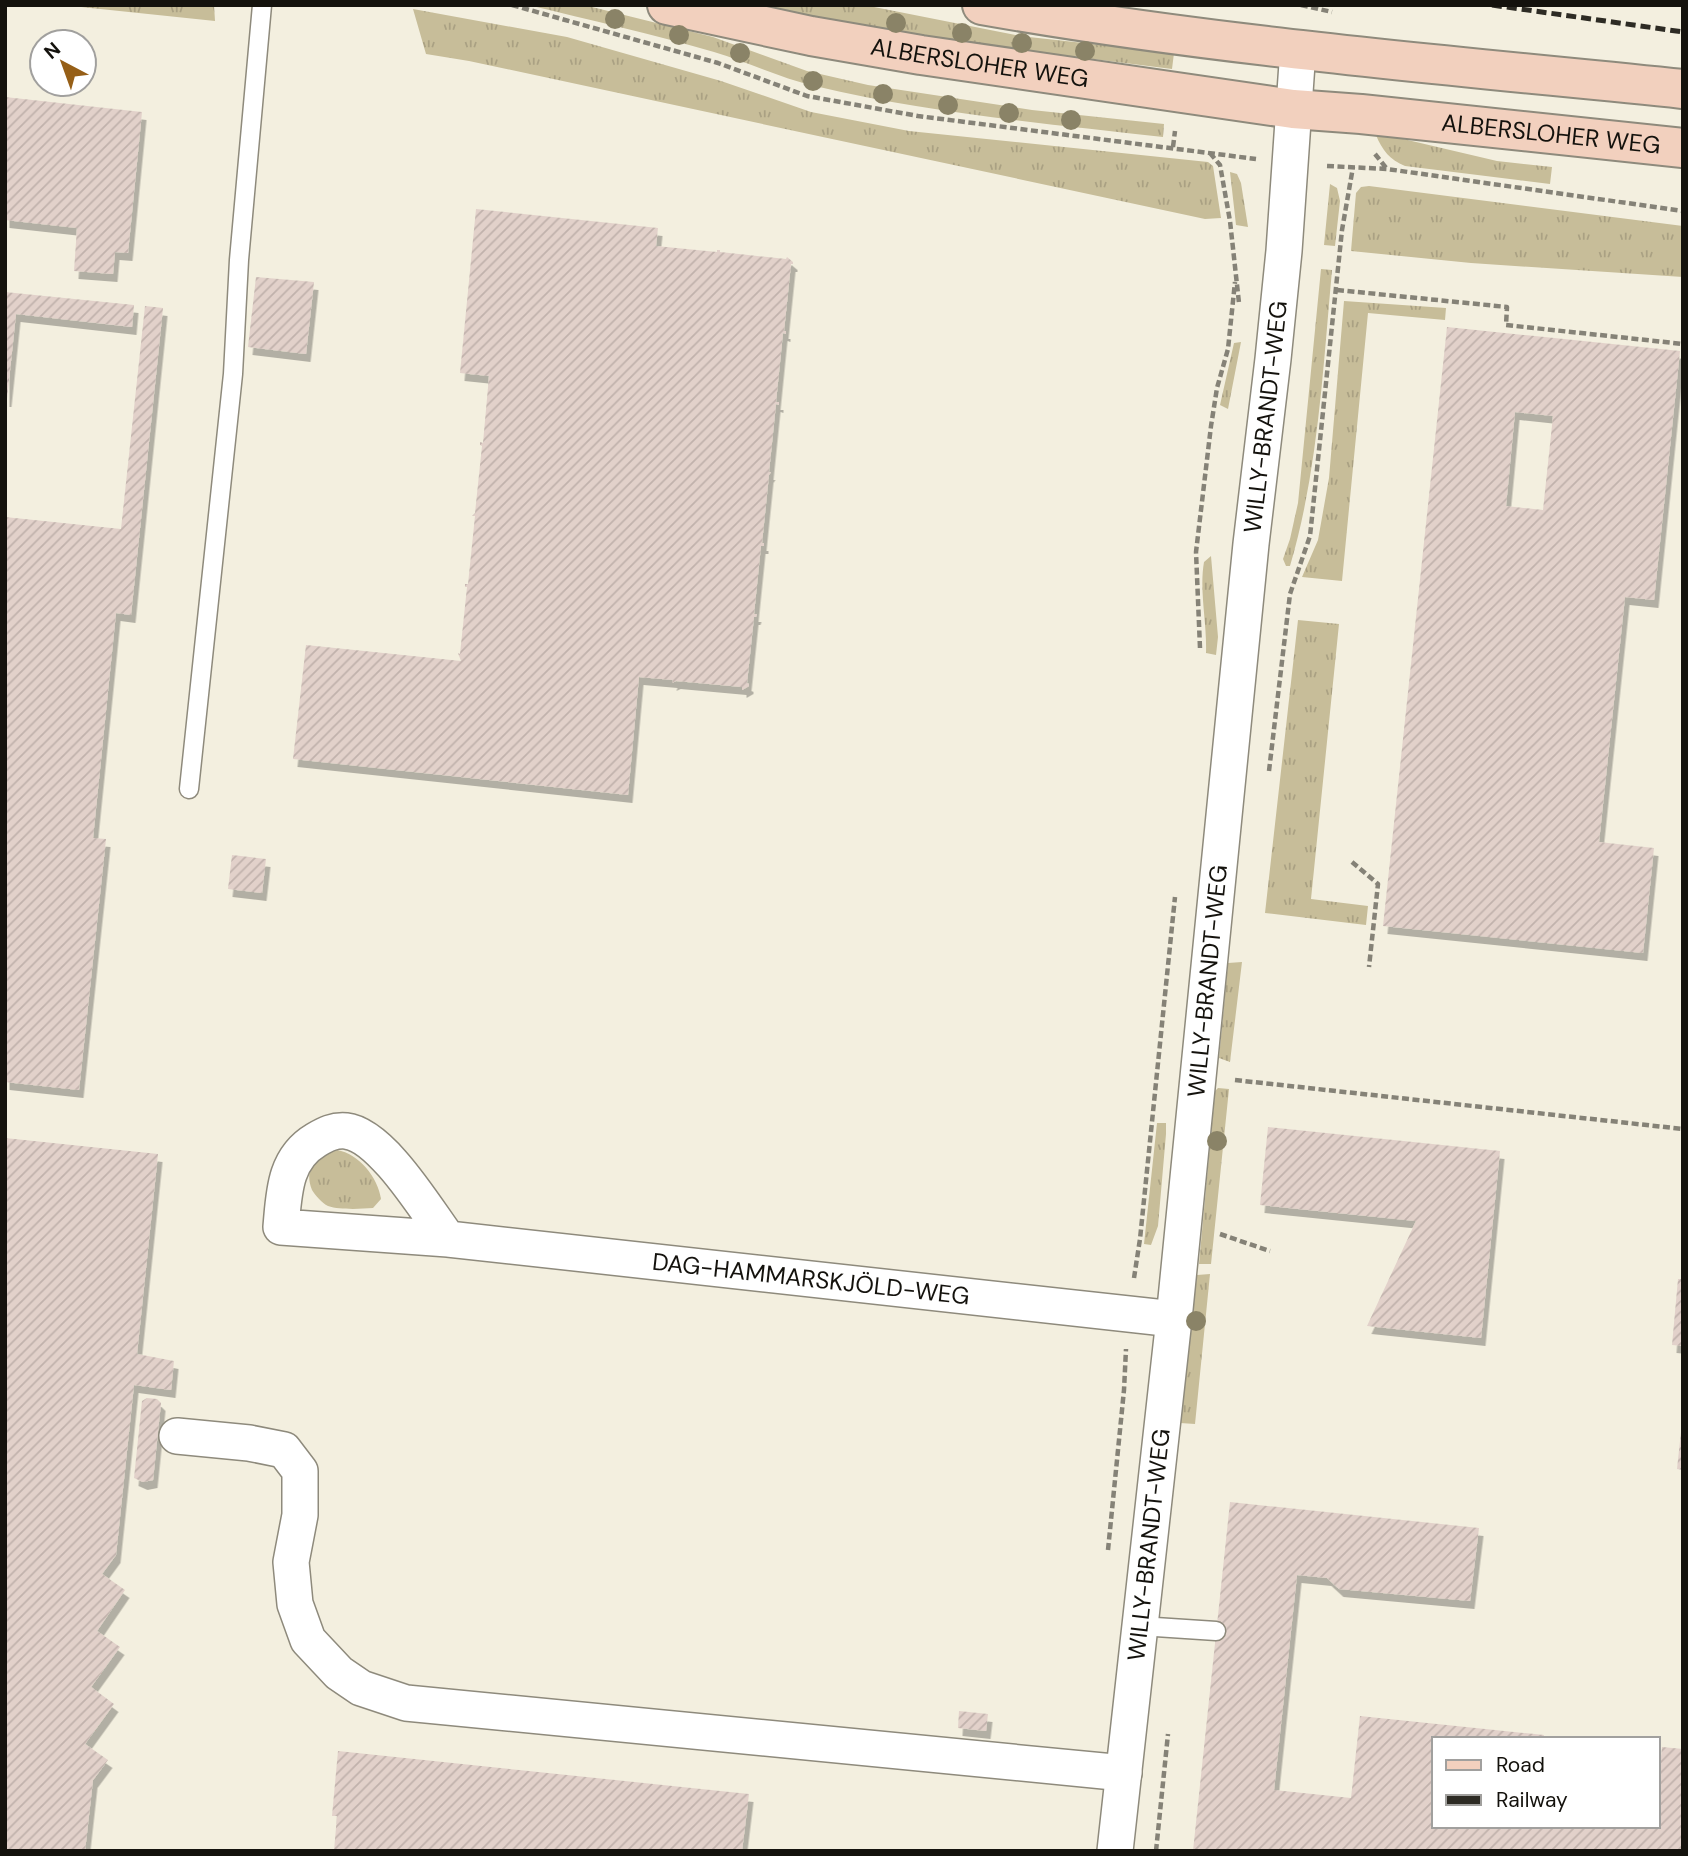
<svg xmlns="http://www.w3.org/2000/svg" width="1688" height="1856" font-family="'DM Sans',sans-serif">
	<style>
		.grass { fill: url(#grass-tufts) }
		.building { fill: url(#building-hatch); fill-rule: evenodd; filter: url(#shadow) }
		.lines { fill: none; stroke-linecap: round; stroke-linejoin: round }
		.lane-casing { stroke: #8e8a7c; stroke-width: 21 }
		.street-casing { stroke: #8e8a7c; stroke-width: 38 }
		.secondary-casing { stroke: #8e8a7c; stroke-width: 42 }
		.path { stroke: #858277; stroke-width: 4.5; stroke-dasharray: 7 3.5; stroke-linecap: butt }
		.lane { stroke: #fff; stroke-width: 18 }
		.street { stroke: #fff; stroke-width: 35 }
		.secondary { stroke: #f2d0be; stroke-width: 38 }
		.rail { stroke: #2d2b24; stroke-width: 5; stroke-dasharray: 10 5; stroke-linecap: butt }
		.tree { fill: #8a8367 }
		.labels { text-anchor: middle; stroke-width: 5; stroke-linejoin: round; paint-order: stroke }
		.street-label { font-size: 24px; fill: #14120d; stroke: #fff }
	</style>
	<defs>
		<pattern id="grass-tufts" width="24" height="20" patternUnits="userSpaceOnUse" patternTransform="scale(1.75)"><rect width="24" height="20" fill="#c7bd99"/><path d="M3 7l-1-3M5 7V3M7 7l1-3M15 17l-1-3M17 17v-4M19 17l1-3" fill="none" stroke="#aaa183"/></pattern>
		<pattern id="building-hatch" width="6" height="6" patternUnits="userSpaceOnUse" patternTransform="scale(1.75)"><rect width="6" height="6" fill="#e2d1ca"/><path d="M-1 1l2-2M0 6l6-6M5 7l2-2" fill="none" stroke="#c1b2ac"/></pattern>
		<filter id="shadow"><feDropShadow dx="4.5" dy="8" stdDeviation="0" flood-color="#0004"/></filter>
	</defs>
	<rect width="100%" height="100%" fill="#f3efdf"/>
	<path class="grass" d="M62 5H214L215 21Z
		M528 5H584L713 37 807 71 868 85 1032 110 1164 124 1163 137C1047 124 929 113 815 86 780 78 748 62 714 52 653 34 590 20 528 5Z
		M757 5H864L1020 36 1174 53 1172 69 982 45 878 29Z
		M413 9 567 37 721 81 811 112 909 131 1208 162 1213 166 1221 218 1205 219 469 61 426 54Z
		M1382 134 1497 161 1552 167 1550 184 1405 166C1390 160 1382 150 1376 135Z
		M1230 172 1237 174 1241 183 1248 227 1236 225Z
		M1330 184 1337 188 1340 201 1335 246 1324 245Z
		M1369 186 1683 226V277L1471 263 1351 251 1356 193 1361 187Z
		M1321 269 1332 270C1323 369 1318 471 1290 566H1286L1283 559 1290 539 1298 503Z
		M1344 301 1446 308 1445 320 1368 313 1342 581 1302 577 1318 540 1329 478Z
		M1241 342 1228 409 1220 405 1234 343Z
		M1211 556 1218 637 1216 655 1206 653C1207 622 1199 591 1204 562Z
		M1298 620 1339 624 1311 899 1368 906 1366 925 1265 913Z
		M1242 962 1230 1062 1219 1058 1228 963Z
		M1218 1088 1229 1089 1211 1264H1199L1215 1091Z
		M1157 1123H1166V1134L1158 1226 1151 1245 1144 1244Z
		M337 1150C359 1154 378 1177 381 1199L373 1208C360 1209 340 1210 328 1206 322 1203 315 1195 312 1190 303 1168 317 1156 337 1150Z
		M1210 1274 1195 1424 1180 1423 1197 1275Z"/>
	<path class="building" d="M5 97 142 112 128 253 115 252 113 274 74 271 77 228 5 220Z
		M476 209 658 228 656 246 717 252V250H720V252L786 259 787 257 793 262V264H791L784 331H786V334L783 333 776 402H779V405L776 404 769 472H771L769 475 762 543H764V546H761L754 614H757L756 617H754L747 683 749 684V686L742 690V687L676 681 672 683 673 680 639 677 628 795 293 759 306 645 461 661 458 653 460 654 467 587H465V584H468L475 516H472L475 513 482 446 480 445V442L483 443 489 376 460 373Z
		M256 277 314 282 306 354 248 347Z
		M5 292 134 305 132 327 16 314 7 399H5Z
		M145 306 163 308 131 615 116 613 93 838 106 839 79 1090 5 1082V517L121 529Z
		M1447 327 1680 351 1654 600 1625 597 1599 842 1654 848 1643 953 1383 926ZM1515 412 1553 416 1543 510 1506 506Z
		M232 855 266 859 262 893 228 889Z
		M1268 1127 1500 1151 1481 1338 1367 1326 1416 1221 1260 1205Z
		M5 1138 158 1154 137 1354 174 1361 171 1390 134 1385 116 1555 102 1574 125 1590 97 1631 120 1647 91 1687 114 1704 85 1744 108 1760 93 1780 85 1851H5Z
		M1678 1279H1683V1346L1672 1345Z
		M147 1398 157 1399 161 1403 153 1480 143 1482 134 1478 142 1401Z
		M1681 1432H1683V1470L1677 1469Z
		M1230 1502 1479 1528 1470 1601 1339 1589 1327 1578 1297 1575 1274 1790 1351 1798 1360 1716 1544 1735 1543 1739H1434V1826H1624L1653 1829 1654 1826H1658V1783L1662 1747 1683 1749V1851H1193Z
		M959 1711 988 1714 986 1731 958 1728Z
		M338 1751 749 1794 742 1851H334L337 1816H332Z"/>
	<g class="lines">
		<defs>
			<path id="lane" d="M189 789 233 374 239 260 262 5
				M1140 1626 1216 1631"/>
			<g id="street">
				<path id="s1" d="M448 1239C427 1211 382 1135 346 1131 334 1130 326 1134 316 1140 284 1159 284 1194 281 1227L448 1239 1174 1319"/>
				<path d="M177 1436 249 1443 284 1450 300 1471V1515L291 1562 295 1604 308 1640 339 1673 361 1688 406 1703 1124 1773"/>
				<path id="s2" d="M1115 1851 1174 1319 1251 544 1273 359 1284 251 1298 49"/>
			</g>
			<g id="secondary">
				<path id="s3" d="M667 5 811 36 921 55 1293 109 1361 114 1683 148"/>
				<path d="M982 5C1214 46 1449 65 1683 89"/>
			</g>
		</defs>
		<use href="#lane" class="lane-casing"/>
		<use href="#street" class="street-casing"/>
		<use href="#secondary" class="secondary-casing"/>
		<path class="path" d="M512 5 718 63 807 96 918 116 1256 159
			M1301 5 1332 12
			M1173 147 1175 131
			M1210 153 1220 165 1230 221 1239 303
			M1375 154 1387 169
			M1327 166 1387 169 1683 211
			M1337 290 1507 307 1506 325 1683 344
			M1200 648 1196 552 1211 426 1217 388 1228 349 1235 282
			M1269 771 1290 594 1310 536 1342 230 1353 167
			M1352 862 1378 884 1369 967
			M1235 1080 1683 1129
			M1220 1234 1270 1251
			M1134 1278 1140 1239 1175 897
			M1108 1550 1124 1390 1126 1349
			M1156 1851 1168 1734"/>
		<use href="#lane" class="lane"/>
		<use href="#street" class="street"/>
		<use href="#secondary" class="secondary"/>
		<path class="rail" d="M1492 5 1683 32"/>
	</g>
	<g class="tree">
		<circle cx="615" cy="19" r="10"/>
		<circle cx="896" cy="23" r="10"/>
		<circle cx="962" cy="33" r="10"/>
		<circle cx="679" cy="35" r="10"/>
		<circle cx="1022" cy="43" r="10"/>
		<circle cx="1085" cy="51" r="10"/>
		<circle cx="740" cy="53" r="10"/>
		<circle cx="813" cy="81" r="10"/>
		<circle cx="883" cy="94" r="10"/>
		<circle cx="948" cy="105" r="10"/>
		<circle cx="1009" cy="113" r="10"/>
		<circle cx="1071" cy="120" r="10"/>
		<circle cx="1217" cy="1141" r="10"/>
		<circle cx="1196" cy="1321" r="10"/>
	</g>
	<g class="labels">
		<g class="street-label">
			<text dy="8" stroke="none"><textPath href="#s3" startOffset="318">ALBERSLOHER WEG</textPath></text>
			<text dy="8" stroke="none"><textPath href="#s3" startOffset="894">ALBERSLOHER WEG</textPath></text>
			<text dy="8" stroke="none"><textPath href="#s2" startOffset="1442">WILLY-BRANDT-WEG</textPath></text>
			<text dy="8" stroke="none"><textPath href="#s2" startOffset="875">WILLY-BRANDT-WEG</textPath></text>
			<text dy="8" stroke="none"><textPath href="#s1" startOffset="814">DAG-HAMMARSKJÖLD-WEG</textPath></text>
			<text dy="8" stroke="none"><textPath href="#s2" startOffset="308">WILLY-BRANDT-WEG</textPath></text>
		</g>
	</g>
	<rect width="1688" height="1856" fill="none" stroke="#14120d" stroke-width="14"/>
	<rect x="1432" y="1737" width="228" height="91" fill="#ffffff" stroke="#a1a09e" stroke-width="2"/>
	<rect x="1446" y="1760" width="35" height="10" fill="#f2d0be" stroke="#a1a09e" stroke-width="2"/>
	<text x="1496" y="1772" font-size="21" fill="#14120d">Road</text>
	<rect x="1446" y="1795" width="35" height="10" fill="#2d2b24" stroke="#a1a09e" stroke-width="2"/>
	<text x="1496" y="1807" font-size="21" fill="#14120d">Railway</text>
	<g transform="translate(63 63) rotate(319)"><circle r="33" fill="#ffffff" stroke="#a1a09e" stroke-width="2"/>
	<path d="M0-5L12 26L0 18L-12 26Z" fill="#965f17"/>
	<text y="-10" font-size="19" font-weight="bold" text-anchor="middle" fill="#14120d">N</text>
	</g>
</svg>
